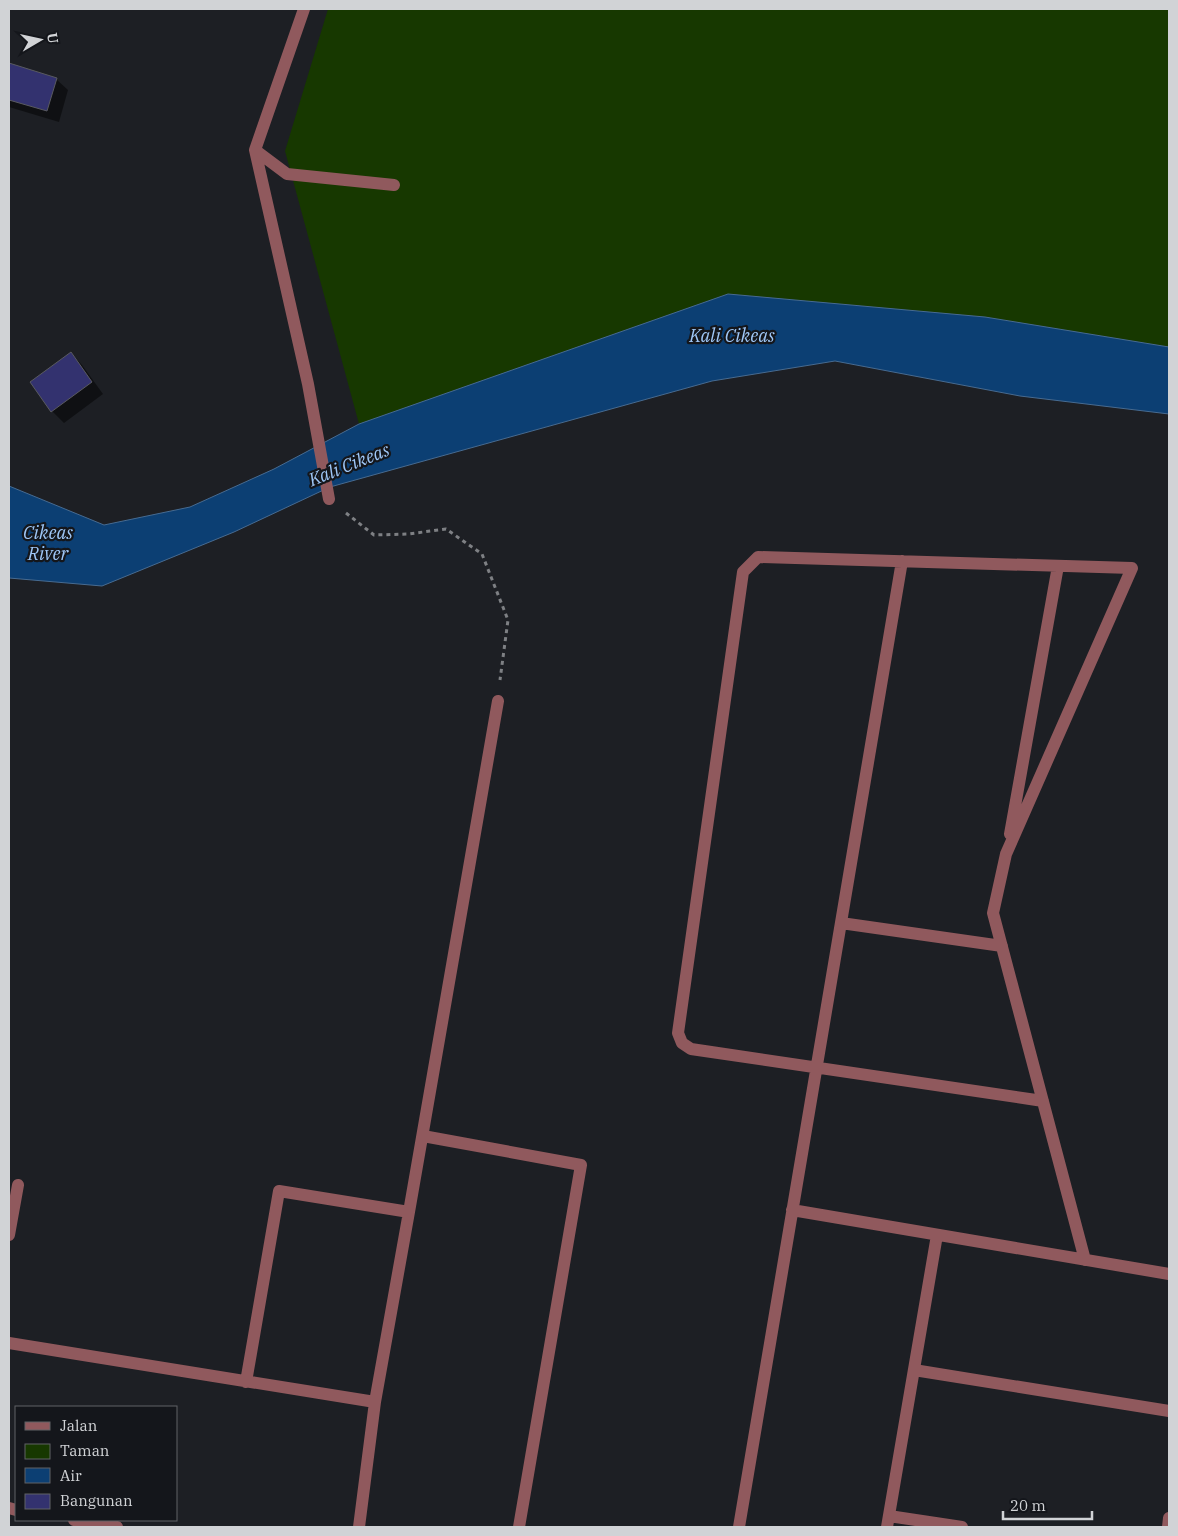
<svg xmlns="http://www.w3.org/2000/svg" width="1178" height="1536" font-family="'IBM Plex Serif',serif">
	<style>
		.green { fill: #173800 }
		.water { fill: #0c3f73; stroke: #476b91 }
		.shadow { fill: #0007 }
		.building { fill: #33326f; stroke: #595a60 }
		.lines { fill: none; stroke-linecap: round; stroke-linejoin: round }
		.path { stroke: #7e8084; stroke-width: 3; stroke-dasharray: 4 4; stroke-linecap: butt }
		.minor { stroke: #90595d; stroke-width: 12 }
		.labels { text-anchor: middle; stroke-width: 4.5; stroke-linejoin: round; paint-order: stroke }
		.water-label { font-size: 18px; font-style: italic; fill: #9fc7f7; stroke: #14161b }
	</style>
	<rect width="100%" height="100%" fill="#1d1f24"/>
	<path class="green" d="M328 9H1169V347L985 317 728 294 359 424 285 151Z"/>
	<path class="water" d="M728 294 985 317 1169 347V414L1020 396 835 361 712 381 330 487 234 532 102 586 9 578V486L104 525 190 507 274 469 359 424Z"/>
	<path class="shadow" d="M9 65 56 79 68 90 59 122 9 107Z
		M71 353 82 365 103 394 64 423 52 411 32 382Z"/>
	<path class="building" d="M9 63 57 78 47 111 9 100Z
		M71 352 92 382 51 412 30 382Z"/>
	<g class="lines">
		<path class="path" d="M346 513 374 535 408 534 446 529 482 554 508 620 500 680"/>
		<path class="minor" d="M304 9 255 150 308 384 329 499
			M255 150 287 174 394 185
			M1010 834 1058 566
			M841 923 1002 946
			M1043 1101 691 1049 682 1043 678 1033 743 572 758 557 1132 568 1006 854 993 913 1085 1260
			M423 1136 581 1165 519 1527
			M792 1210 1169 1274
			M409 1212 498 701
			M9 1235 18 1185
			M9 1343 375 1402
			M914 1370 1169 1411
			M246 1382 279 1191 409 1212 375 1402 359 1527
			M9 1508 16 1510
			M889 1516 962 1527
			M74 1520 117 1527
			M739 1527 902 561
			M887 1527 937 1235
			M1168 1527 1169 1518"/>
	</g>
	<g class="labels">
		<g class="water-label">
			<text x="732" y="342">Kali Cikeas</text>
			<text transform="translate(349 465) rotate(-22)" y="6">Kali Cikeas</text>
			<text x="48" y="539">Cikeas<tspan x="48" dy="21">River</tspan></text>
		</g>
	</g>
	<rect width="1178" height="1536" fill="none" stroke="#d1d3d6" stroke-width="20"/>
	<rect x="15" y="1406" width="162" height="115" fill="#14161b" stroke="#606266"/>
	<rect x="25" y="1422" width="25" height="8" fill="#90595d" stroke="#606266"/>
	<text x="60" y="1431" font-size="15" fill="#d1d3d6">Jalan</text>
	<rect x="25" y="1444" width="25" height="15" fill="#173800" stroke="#606266"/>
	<text x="60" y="1456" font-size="15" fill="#d1d3d6">Taman</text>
	<rect x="25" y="1468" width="25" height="15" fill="#0c3f73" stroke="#606266"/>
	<text x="60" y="1481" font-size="15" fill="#d1d3d6">Air</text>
	<rect x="25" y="1494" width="25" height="15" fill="#33326f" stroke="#606266"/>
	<text x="60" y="1506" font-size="15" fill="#d1d3d6">Bangunan</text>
	<g transform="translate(40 40) rotate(81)" stroke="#14161b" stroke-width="4" paint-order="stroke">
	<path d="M0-4L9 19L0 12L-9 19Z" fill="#d1d3d6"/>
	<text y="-8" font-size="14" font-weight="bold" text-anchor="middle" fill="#d1d3d6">U</text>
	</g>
	<path d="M1003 1511v8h89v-8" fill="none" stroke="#d1d3d6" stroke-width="2.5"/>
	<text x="1010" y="1511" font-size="15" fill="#d1d3d6" stroke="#14161b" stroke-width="4" paint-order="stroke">20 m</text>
</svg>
